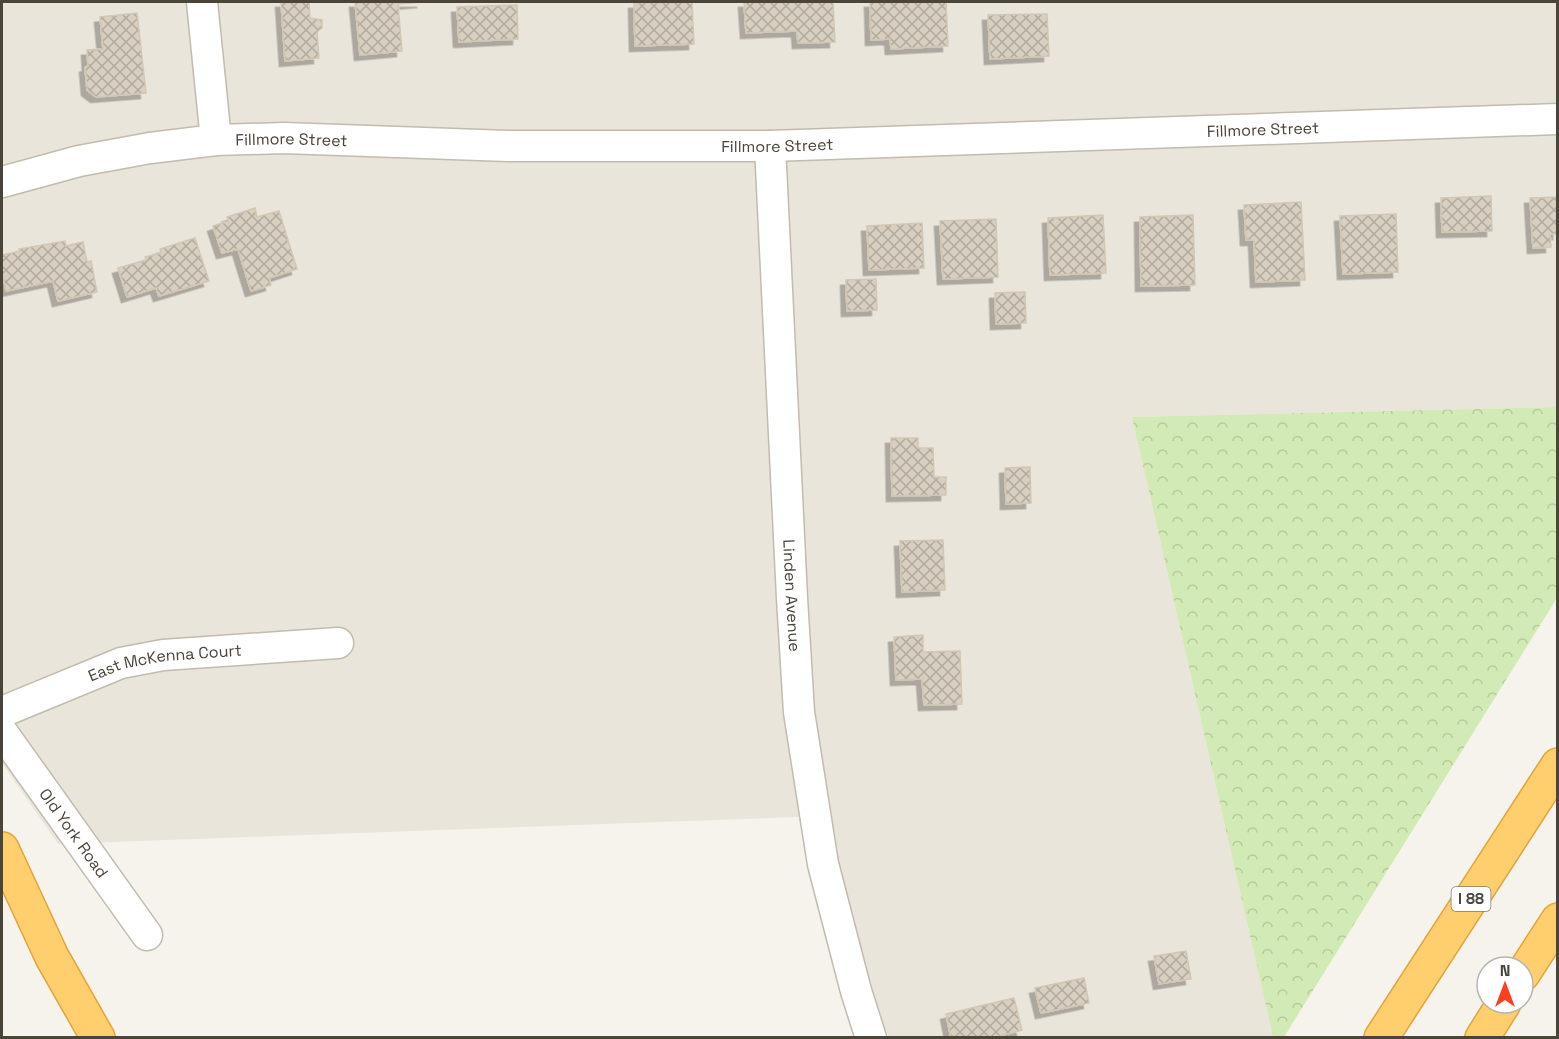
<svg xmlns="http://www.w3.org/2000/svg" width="1559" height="1039" font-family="'Space Grotesk',sans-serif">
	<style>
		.residential { fill: #eae5da }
		.forest { fill: url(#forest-crowns) }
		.building { fill: url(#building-cross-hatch); stroke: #d3c7b4; stroke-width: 1.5; filter: url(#shadow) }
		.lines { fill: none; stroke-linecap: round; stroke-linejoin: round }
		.street-casing { stroke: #c2bbae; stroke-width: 33 }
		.highway-casing { stroke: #e0a43c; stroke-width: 36 }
		.street { stroke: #fff; stroke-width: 30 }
		.highway { stroke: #ffcf6e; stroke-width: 33 }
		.labels { text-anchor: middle; stroke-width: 4.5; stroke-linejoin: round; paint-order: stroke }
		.shield { fill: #fff; stroke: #817c74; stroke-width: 1.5 }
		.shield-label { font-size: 15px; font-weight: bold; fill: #4b4439 }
		.street-label { font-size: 16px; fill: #4b4439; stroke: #fff }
	</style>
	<defs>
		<pattern id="forest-crowns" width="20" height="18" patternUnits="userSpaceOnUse" patternTransform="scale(1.5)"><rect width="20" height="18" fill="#d2eab5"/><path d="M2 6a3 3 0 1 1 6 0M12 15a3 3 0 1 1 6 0" fill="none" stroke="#b6ca9c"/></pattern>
		<pattern id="building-cross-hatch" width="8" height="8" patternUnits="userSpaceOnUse" patternTransform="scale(1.5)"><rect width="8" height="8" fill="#d8cfc1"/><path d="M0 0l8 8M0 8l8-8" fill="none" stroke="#b1aa9e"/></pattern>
		<filter id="shadow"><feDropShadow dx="-5.5" dy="5.5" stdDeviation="0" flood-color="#0004"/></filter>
	</defs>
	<rect width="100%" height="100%" fill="#f6f3ec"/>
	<path class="residential" d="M2 2H1557V407L1132 417 1273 1037H889L869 992 825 816 58 844 2 763Z"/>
	<path class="forest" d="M1557 407V598L1284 1037H1273L1132 417Z"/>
	<path class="building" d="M281 2H309L310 18 322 20V28L317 32 319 58 285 61Z
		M355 2H423L398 4 402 51 360 55Z
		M692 2 694 44 635 46 634 3Z
		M744 2H833L835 42 798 43 797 31 746 33Z
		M870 2H946L948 46 891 49 890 39 871 40Z
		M517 5 518 39 459 42 457 7Z
		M137 13 146 93 96 97 87 90 85 67 88 66 87 50 103 49 100 17Z
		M1047 14 1049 56 990 59 988 15Z
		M1491 196 1492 231 1442 232 1441 198Z
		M1558 197V234H1550L1551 247 1533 248 1530 198Z
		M1301 202 1305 280 1256 282 1254 240H1246L1244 205Z
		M255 208 257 217 279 211 297 269 269 278 271 285 251 291 238 249 222 253 213 226 229 221 227 217Z
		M1396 214 1398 272 1343 274 1340 216Z
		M1103 215 1106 273 1050 275 1048 218Z
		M1193 215 1195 285 1141 286 1140 217Z
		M996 219 998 277 943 279 940 221Z
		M922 223 924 268 869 270 867 226Z
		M195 238 209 281 159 296 156 288 127 297 118 268 146 260 145 257 161 253 160 249Z
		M65 241 66 246 83 242 87 262 91 261 97 292 58 301 53 281 6 291 2 271V255L20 251 19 249Z
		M876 279 877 310 847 311 846 280Z
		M1025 292 1026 323 996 324 995 293Z
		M891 438H918V448H933L934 477H946V495L892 496Z
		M1030 467 1031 503 1006 504 1005 468Z
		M943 540 945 590 902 592 900 541Z
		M923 635V652L960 651 962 704 924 705 922 679 896 680 894 637Z
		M1186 951 1191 979 1159 984 1154 956Z
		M1084 978 1089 1003 1041 1013 1035 988Z
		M1014 998 1022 1030 992 1038H951L946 1014Z"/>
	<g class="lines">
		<defs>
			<g id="street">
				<path d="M202 2 216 140"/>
				<path id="s1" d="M770 146 792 598 799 712 823 864 856 991 871 1038"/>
				<path id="s2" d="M2 182 79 161 150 148 216 140 284 138 508 146H770L1558 119"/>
				<path id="s3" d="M2 712 121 663 163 655 338 643"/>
				<path id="s4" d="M2 732 147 935"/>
			</g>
			<path id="highway" d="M2 849 52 957 98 1038
				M1523 974 1558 920
				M1381 1038 1558 765
				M1482 1038 1504 1003"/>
		</defs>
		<use href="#street" class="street-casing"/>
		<use href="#highway" class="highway-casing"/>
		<use href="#street" class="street"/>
		<use href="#highway" class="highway"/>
	</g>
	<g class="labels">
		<rect class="shield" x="1451.5" y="887" width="39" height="24" rx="4.5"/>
		<g class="shield-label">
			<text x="1471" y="904">I 88</text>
		</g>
		<g class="street-label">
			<text dy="6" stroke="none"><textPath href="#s2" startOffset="1266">Fillmore Street</textPath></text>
			<text dy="6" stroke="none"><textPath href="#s2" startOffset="294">Fillmore Street</textPath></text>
			<text dy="6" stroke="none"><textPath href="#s2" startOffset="780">Fillmore Street</textPath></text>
			<text dy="6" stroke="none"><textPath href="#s1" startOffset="450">Linden Avenue</textPath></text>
			<text dy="6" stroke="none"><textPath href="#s3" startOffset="172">East McKenna Court</textPath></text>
			<text dy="6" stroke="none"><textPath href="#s4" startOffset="124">Old York Road</textPath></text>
		</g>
	</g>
	<rect width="1559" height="1039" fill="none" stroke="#4b4439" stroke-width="6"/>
	<g transform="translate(1505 985)"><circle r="28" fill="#ffffff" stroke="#b7b4b0" stroke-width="1.5"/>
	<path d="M0-4.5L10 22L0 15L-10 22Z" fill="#fc3f1d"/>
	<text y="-9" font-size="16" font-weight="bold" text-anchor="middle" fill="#4b4439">N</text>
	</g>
</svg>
